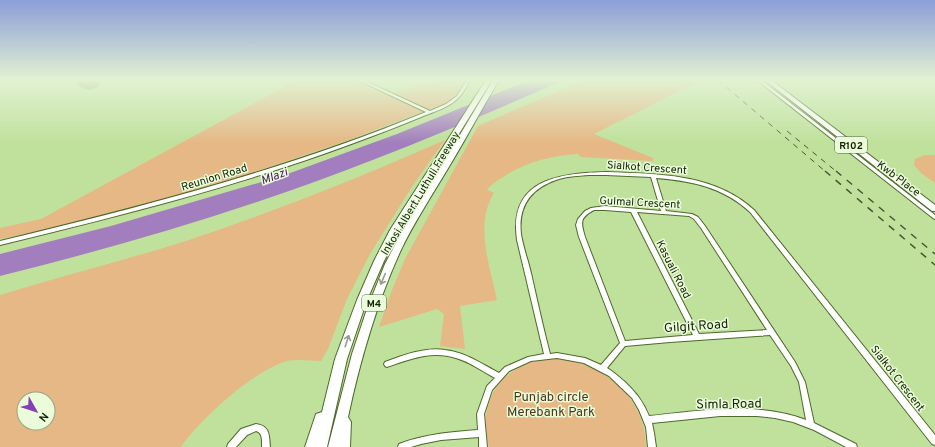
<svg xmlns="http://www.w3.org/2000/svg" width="935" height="447" font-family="Overpass,sans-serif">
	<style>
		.green { fill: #e5b886; fill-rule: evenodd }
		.water { fill: #a27ebe }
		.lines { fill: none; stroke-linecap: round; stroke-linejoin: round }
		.runway { fill: #829c66; fill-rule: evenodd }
		.street-casing { stroke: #4d6a29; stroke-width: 2 }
		.primary-casing { stroke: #4d6a29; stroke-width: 2 }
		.highway-casing { stroke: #4d6a29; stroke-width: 2 }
		.street { fill: #fff; fill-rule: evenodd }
		.primary { fill: #fff; fill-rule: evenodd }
		.highway { fill: #fff; fill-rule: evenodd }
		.rail-far1 { stroke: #455730; stroke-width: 1; stroke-dasharray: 5.5 5.5; stroke-linecap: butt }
		.rail { stroke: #455730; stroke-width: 1.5; stroke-dasharray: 7 7; stroke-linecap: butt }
		.oneway { stroke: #969b8f }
		.labels { text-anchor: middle; stroke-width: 3; stroke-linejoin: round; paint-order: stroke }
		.shield { fill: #eafcd9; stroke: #556345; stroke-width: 1 }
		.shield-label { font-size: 10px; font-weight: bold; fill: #152106 }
		.street-label { font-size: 11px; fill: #152106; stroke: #eafcd9 }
		.water-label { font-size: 12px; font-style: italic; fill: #431260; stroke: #eafcd9 }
		.near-street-label { font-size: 13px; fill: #152106; stroke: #eafcd9 }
		.near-park-label { font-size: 13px; fill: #4b351a; stroke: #eafcd9 }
	</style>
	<rect width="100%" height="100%" fill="#bfe19c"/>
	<path class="green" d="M297 80H354L386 95 441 80H467L456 95 448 102 346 141 246 175 156 201 33 233 0 239V228L41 219Z
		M584 80H701L594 134 653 158V161L581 157 578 154C551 156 529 161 506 175 499 180 492 183 487 190L494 193C474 225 490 266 497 300L460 306 465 349 440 346 444 314 437 309 379 327 392 290 405 259 478 126Z
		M445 140 413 185 370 254 347 299 328 349 321 361C308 361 293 358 281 363 248 376 201 418 181 447H0V295C62 276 126 260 189 240 276 211 361 177 445 140ZM24 399H48V423H24Z
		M925 155H935V183L921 173 914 165 915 159Z
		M550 358C599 359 646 395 646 447H489C476 400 502 364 550 358Z"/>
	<path class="water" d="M530 80H572L557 83C495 110 433 137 370 161 250 208 125 245 0 276V254L111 226 282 176 397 134Z"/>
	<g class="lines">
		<path class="runway" d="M77 80H103L98 87 89 90 80 87 76 82Z"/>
		<defs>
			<path id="street" d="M358 80H363L430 111 446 104 457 96 467 80H470C464 91 460 99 449 105 441 110 430 113 421 117 399 126 376 135 354 143 239 186 119 216 0 245V241C145 206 288 169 426 112Z
				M757 80H761L935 215V219L933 218Z
				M606 172C657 174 714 173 754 210L935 435V445L932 444 750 212C723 187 692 181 656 178L666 211 692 214 698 217 705 226 795 362 805 382 814 423 856 444 857 447H846L814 430 793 422 775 418 757 416H720L652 423 654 433 656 447H648L646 427 639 410 632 398 609 376 584 363 557 358 531 361 509 371 492 390 484 414 487 447H479V437L441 440 421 444 411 447H398L399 444C425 434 451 432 478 430L477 414 487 386 495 378C482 371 470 362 456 358 433 350 409 359 387 367L385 366 384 364 385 362C404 355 425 347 445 350 465 352 482 364 499 373L505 367 528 357 544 354 517 240C508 179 560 173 606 172ZM589 175H606L651 177 661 211 605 206 591 208 585 211 578 219 576 225 579 237 620 343 601 365 585 358 557 353 550 354C543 327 537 300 531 273 528 260 523 247 521 234 518 207 530 189 556 180 566 176 578 176 589 175ZM594 210H605L631 212 693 335 625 341 585 237C581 223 579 218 594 210ZM637 212 689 216 694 219 701 228 767 330 699 334ZM770 335 791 366 799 382 806 420C756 401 701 411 649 416 643 401 636 393 625 382 619 377 614 372 607 368L625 346 670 342Z
				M256 424C270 426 269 435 270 447H262C262 441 263 433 256 431L247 435 236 447H227L228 444 241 429Z"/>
			<path id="primary" d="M765 80H771L935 205V211H932Z"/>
			<path id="highway" d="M486 80H492L400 230 384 261 367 300 347 359 327 447H305L316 414 322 412 335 359 357 300 374 261 390 230Z
				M493 80H499C482 108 467 137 450 165 433 194 414 222 400 252 376 305 360 361 348 417L351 422 350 447H328L352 354 367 309 385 264 405 226Z"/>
		</defs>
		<use href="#street" class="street-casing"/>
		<use href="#primary" class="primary-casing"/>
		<use href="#highway" class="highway-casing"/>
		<use href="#street" class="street"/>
		<use href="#primary" class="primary"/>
		<use href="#highway" class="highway"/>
		<path class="rail-far1" d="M718 80 826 172
			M787 131 837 172"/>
		<path class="rail" d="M825 171 935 265
			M836 171 935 254"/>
	</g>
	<defs><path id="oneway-shaft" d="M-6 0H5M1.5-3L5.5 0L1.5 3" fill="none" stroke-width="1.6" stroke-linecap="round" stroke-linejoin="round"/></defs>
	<g class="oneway">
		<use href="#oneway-shaft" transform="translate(383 279) rotate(113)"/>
		<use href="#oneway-shaft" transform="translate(347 341) rotate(-72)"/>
	</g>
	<linearGradient id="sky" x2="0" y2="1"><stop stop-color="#8c9ed7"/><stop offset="0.56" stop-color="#e2f2d2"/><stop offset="1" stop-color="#e2f2d2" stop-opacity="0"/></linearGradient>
	<rect width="935" height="143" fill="url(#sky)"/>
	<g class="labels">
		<g class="shield">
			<rect x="835" y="137" width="32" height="16" rx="3"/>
			<rect x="362" y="295" width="24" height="16" rx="3"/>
		</g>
		<g class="shield-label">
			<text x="851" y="149">R102</text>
			<text x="374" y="307">M4</text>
		</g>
		<g class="street-label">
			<text transform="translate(647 167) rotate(4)" y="4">Sialkot Crescent</text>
			<text transform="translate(214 177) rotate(-17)" y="4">Reunion Road</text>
			<text transform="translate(899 178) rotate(37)" y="4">Kwb Place</text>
			<text transform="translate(420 193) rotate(-59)" y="4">Inkosi Albert Luthuli Freeway</text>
			<text transform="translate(640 202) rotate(3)" y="4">Gulmal Crescent</text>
			<text transform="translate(674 269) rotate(63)" y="4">Kasuali Road</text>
			<text transform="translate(898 378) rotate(52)" y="4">Sialkot Crescent</text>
		</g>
		<g class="water-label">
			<text transform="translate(274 176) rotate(-20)" y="4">Mlazi</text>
		</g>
		<g class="near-street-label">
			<text transform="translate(696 325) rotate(-4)" y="5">Gilgit Road</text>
			<text transform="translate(729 403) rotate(-1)" y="5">Simla Road</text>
		</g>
		<g class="near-park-label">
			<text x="551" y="401">Punjab circle<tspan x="551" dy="15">Merebank Park</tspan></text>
		</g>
	</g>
	<g transform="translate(36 411) rotate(129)"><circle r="19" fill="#eafcd9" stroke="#95a485"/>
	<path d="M0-3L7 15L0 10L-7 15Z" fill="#8640b3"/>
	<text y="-6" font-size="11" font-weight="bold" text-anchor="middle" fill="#152106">N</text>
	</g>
</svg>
